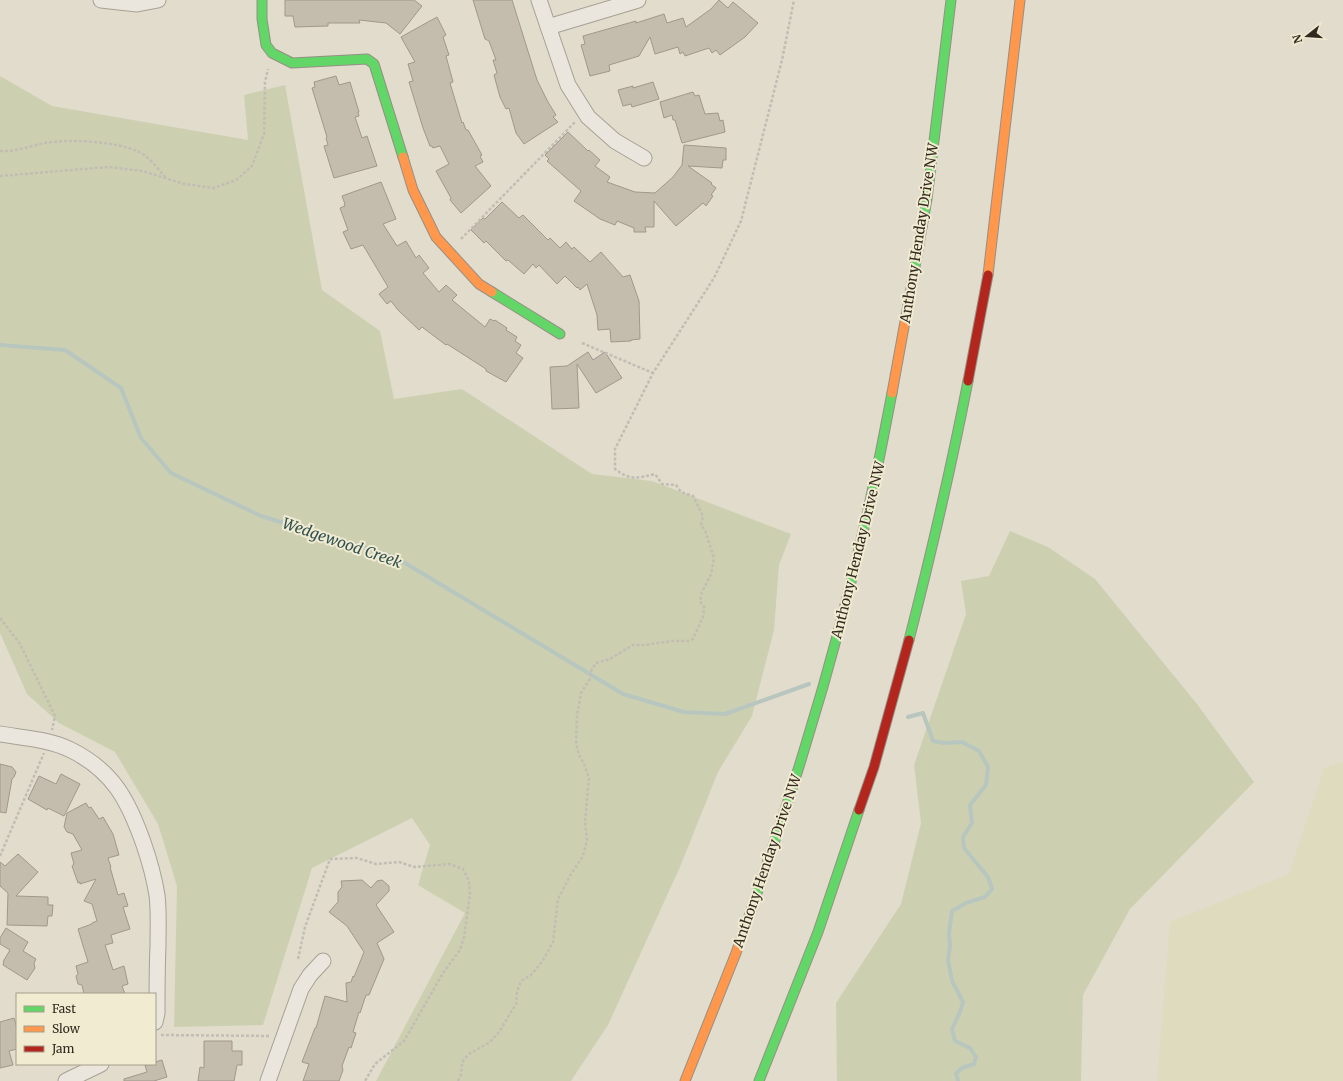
<svg xmlns="http://www.w3.org/2000/svg" width="1343" height="1081" font-family="Merriweather,serif">
	<style>
		.farmland { fill: #dfdbbe }
		.green { fill: #cdd0b0 }
		.lines { fill: none; stroke-linecap: round; stroke-linejoin: round }
		.stream { stroke: #b7c6be; stroke-width: 4 }
		.building { fill: #c4bcad; stroke: #a0988c }
		.street-casing { stroke: #a6a195; stroke-width: 17 }
		.fast-casing { stroke: #959085; stroke-width: 11 }
		.slow-casing { stroke: #959085; stroke-width: 11 }
		.jam-casing { stroke: #959085; stroke-width: 11 }
		.path { stroke: #c2bdb4; stroke-width: 2.5; stroke-dasharray: 3 2; stroke-linecap: butt }
		.street { stroke: #eae6dd; stroke-width: 15 }
		.fast { stroke: #63d668; stroke-width: 9 }
		.slow { stroke: #ff974d; stroke-width: 9 }
		.jam { stroke: #b3261e; stroke-width: 9 }
		.labels { text-anchor: middle; stroke-width: 4; stroke-linejoin: round; paint-order: stroke }
		.street-label { font-size: 14px; fill: #332a1f; stroke: #f1ebd2 }
		.water-label { font-size: 15px; font-style: italic; fill: #2f5051; stroke: #f1ebd2 }
	</style>
	<rect width="100%" height="100%" fill="#e1dccc"/>
	<path class="farmland" d="M1343 761V1081H1157L1170 922 1289 874 1324 768Z"/>
	<path class="green" d="M0 76 52 106 248 140 244 95 285 85 322 290 380 331 394 399 462 389 592 474 652 481 791 534 779 565 774 630 752 716 718 772 680 867 608 1025 571 1081H376L465 913 418 885 430 845 412 818 312 868 263 1025 174 1027 177 886 158 824 115 752 59 723 27 694 0 633Z
		M1010 531 1048 547 1095 579 1197 704 1254 782 1130 909 1083 995 1081 1081H837L836 1003 901 904 921 823 914 765 966 614 961 581 989 576Z"/>
	<g class="lines">
		<path class="stream" d="M0 345 65 350 121 388 141 438 171 473 261 516 395 557 623 694 684 712 725 714 809 684
			M908 717 923 713 933 741 944 743 962 742 979 751 988 767 986 785 970 805 972 823 963 837 964 848 988 877 992 889 985 897 966 903 952 911 949 933 950 947 948 960 952 981 963 1002 960 1012 952 1029 955 1041 970 1048 976 1057 974 1064 962 1068 956 1074 958 1081"/>
	</g>
	<path class="building" d="M285 0H414L422 6 400 34 386 23 359 20 360 23H328V26L295 27 293 16H285Z
		M473 0H512L537 80 548 102 556 115 553 117 558 122 524 144 516 133 509 108 506 109 500 97 494 75 497 73 493 60H496L489 41 485 39Z
		M719 0 728 8 733 2 758 23 745 37 720 55 716 50 712 53 709 48 685 56 683 52 680 54 678 47 655 54 650 37 639 56 609 65 610 71 590 76 581 45 585 44 583 36 636 21V23L664 14 667 23 683 18 686 27 711 9Z
		M437 17 446 35 443 37 449 55 446 56 453 82 450 83 462 123 463 122 466 130H468L482 155 480 156 483 162 475 166 491 186 461 213 450 200 451 198 436 171 449 164 440 146 433 148 432 146H430L423 128 409 82 413 81 408 64 415 62 401 37Z
		M336 76 339 85 350 82 359 112H358L359 116 355 117 362 138 367 136 377 166 334 178 324 146 328 145 326 138 327 137 312 88 315 87 314 82Z
		M653 82 659 99 632 107 631 104 623 106 618 90 633 86V88Z
		M693 92 695 96 699 95 705 114 718 113 720 121 723 120 725 132 682 143 675 120H673L672 115 664 118 660 102Z
		M568 132 588 151 589 150 600 160 595 166 610 177 607 182 635 192 655 193 673 177 682 165 684 145 726 148V160H723L722 168 688 166 712 183 711 184 716 188 711 195 713 196 706 206 703 203 676 226 654 201V227H645L646 232H634V228L617 221 615 225 600 219 574 201 581 191 547 161 549 159 545 155Z
		M381 182 396 219 383 224 397 246 406 241 416 258 419 255 429 268 423 273 439 292 446 285 457 295 452 300 485 327 490 319 494 321 495 320 507 328 506 330 517 337 515 341 521 345 516 353 523 358 506 382 486 371V369L447 344 446 345 422 327 419 330 398 310 391 301 387 304 379 294 388 287 363 245 351 249 343 232 348 230 340 208 345 206 344 204H345L342 196Z
		M502 202 519 218 523 215 548 240 550 238 560 248 566 242 572 249 574 247 590 262 601 252 623 277 630 275 639 301 640 339 631 340V341L611 342 610 329 598 330 597 315 587 284 580 290 578 287 577 288 565 276 557 284 539 265 536 268 533 264 524 274 508 260 506 261 486 241 484 243 471 230 483 218 485 219Z
		M588 352 593 360 605 352 622 378 596 393 577 364 579 408 552 409 550 367 567 366Z
		M0 764 12 767 16 772 14 777 12 779 6 813 0 812Z
		M61 774 80 784 64 816 48 808 47 810 28 799 39 776 56 784Z
		M86 803 89 808 91 807 99 819 103 817 113 834 119 855 108 858 111 867H110L118 895 124 893 128 906 123 907 130 929 111 935 113 943 105 945 113 970 124 966 128 984 122 986 125 994H84L82 985 78 984 76 976 78 974 76 966 88 962 78 929 92 924V923L97 921 92 904 84 901 96 879 80 884V882L78 883 72 866 74 864 71 853 82 850 73 834 67 832 64 827 67 813Z
		M18 854 38 872 16 896 48 897V905H53L52 916H48L47 926 7 925 8 893 0 886V862L5 866Z
		M362 880 371 888 377 881 382 880 389 886V891L376 905 394 932 377 943 384 959 369 995H366L360 1013 359 1012 353 1032 356 1033 351 1048 349 1047 342 1066 343 1070 339 1081H303L309 1064 302 1062 315 1028H316L325 996 347 1002 346 983 351 982 353 976 354 977 364 952 347 926 329 912 338 902V892L342 887 341 881Z
		M6 928 28 942 23 951 36 959 34 963 35 968 27 980 3 965 4 960 10 950 0 944V938Z
		M14 1018 17 1028V1049L9 1051 13 1065 0 1068V1022Z
		M204 1041H232V1051H242V1065H237L234 1081H198L200 1067 204 1068Z
		M162 1060 167 1077 154 1081H124V1079L147 1072 145 1065 155 1064V1062Z"/>
	<g class="lines">
		<defs>
			<path id="street" d="M101 0 137 4 158 0
				M539 0 568 85 588 117 615 141 644 158
				M548 27 638 0
				M0 734C23 738 49 739 71 750 113 771 128 800 143 842 149 859 154 877 157 895 159 912 158 929 158 946 157 968 157 991 157 1013L155 1022
				M66 1081 101 1064
				M268 1081 301 989 310 975 323 961"/>
			<path id="fast" d="M262 0V19L266 45 272 53 292 63 367 59 374 64 403 157
				M914 272 927 199 951 0
				M492 292 560 334
				M909 640C931 554 951 468 968 381
				M752 908C770 854 789 801 805 747 841 631 870 512 892 393
				M759 1081 818 932 859 810"/>
			<path id="slow" d="M403 157 413 190 436 237 479 284 492 292
				M988 275 1020 0
				M892 393 914 272
				M685 1081 736 953 752 908"/>
			<path id="jam" d="M968 381 988 275
				M859 810 874 767 909 640"/>
		</defs>
		<use href="#street" class="street-casing"/>
		<use href="#fast" class="fast-casing"/>
		<use href="#slow" class="slow-casing"/>
		<use href="#jam" class="jam-casing"/>
		<path class="path" d="M0 151C16 152 30 146 45 143 71 139 113 141 137 151 149 156 158 169 166 178
			M0 176 108 167 143 171 184 184 214 188 236 180 252 166 264 134 265 82 268 69
			M461 239 575 122
			M582 343 653 373
			M0 618 20 644 55 716 52 730
			M0 856 44 753
			M298 959 305 927 330 859 357 858 376 864 399 862 414 867 449 864 463 869 469 881 470 894 464 937 460 950 443 973 404 1041 375 1064 365 1081
			M161 1035 270 1036
			M458 1081 461 1075 462 1062 469 1054 490 1042 499 1032 516 1004 517 992 521 981 531 975 542 962 553 942 558 899 571 874 583 856 587 840 585 822 589 778 584 764 579 755 576 744 577 715 581 693 590 679 591 671 596 663 610 659 633 645H645L672 641H688L693 639 703 617 704 607 700 601 702 592 711 574 714 558 705 530 701 525 703 516 693 496 681 492 676 485 662 484 655 474C638 478 630 481 615 469V449L653 373 714 278 741 221 782 60 794 0"/>
		<use href="#street" class="street"/>
		<use href="#fast" class="fast"/>
		<use href="#slow" class="slow"/>
		<use href="#jam" class="jam"/>
	</g>
	<g class="labels">
		<g class="street-label">
			<text transform="translate(919 233) rotate(-81)" y="5">Anthony Henday Drive NW</text>
			<text transform="translate(858 550) rotate(-76)" y="5">Anthony Henday Drive NW</text>
			<text transform="translate(767 861) rotate(-71)" y="5">Anthony Henday Drive NW</text>
		</g>
		<g class="water-label">
			<text transform="translate(342 543) rotate(19)" y="5">Wedgewood Creek</text>
		</g>
	</g>
	<rect x="16" y="993" width="140" height="72" fill="#f1ebd2" stroke="#a59e8a"/>
	<rect x="24" y="1006" width="20" height="6" fill="#63d668" stroke="#a59e8a"/>
	<text x="52" y="1013" font-size="12" fill="#332a1f">Fast</text>
	<rect x="24" y="1026" width="20" height="6" fill="#ff974d" stroke="#a59e8a"/>
	<text x="52" y="1033" font-size="12" fill="#332a1f">Slow</text>
	<rect x="24" y="1046" width="20" height="6" fill="#b3261e" stroke="#a59e8a"/>
	<text x="52" y="1053" font-size="12" fill="#332a1f">Jam</text>
	<g transform="translate(1307 36) rotate(253)" stroke="#f1ebd2" stroke-width="3" paint-order="stroke">
	<path d="M0-3L7 15L0 10L-7 15Z" fill="#332a1f"/>
	<text y="-6" font-size="11" font-weight="bold" text-anchor="middle" fill="#332a1f">N</text>
	</g>
</svg>
